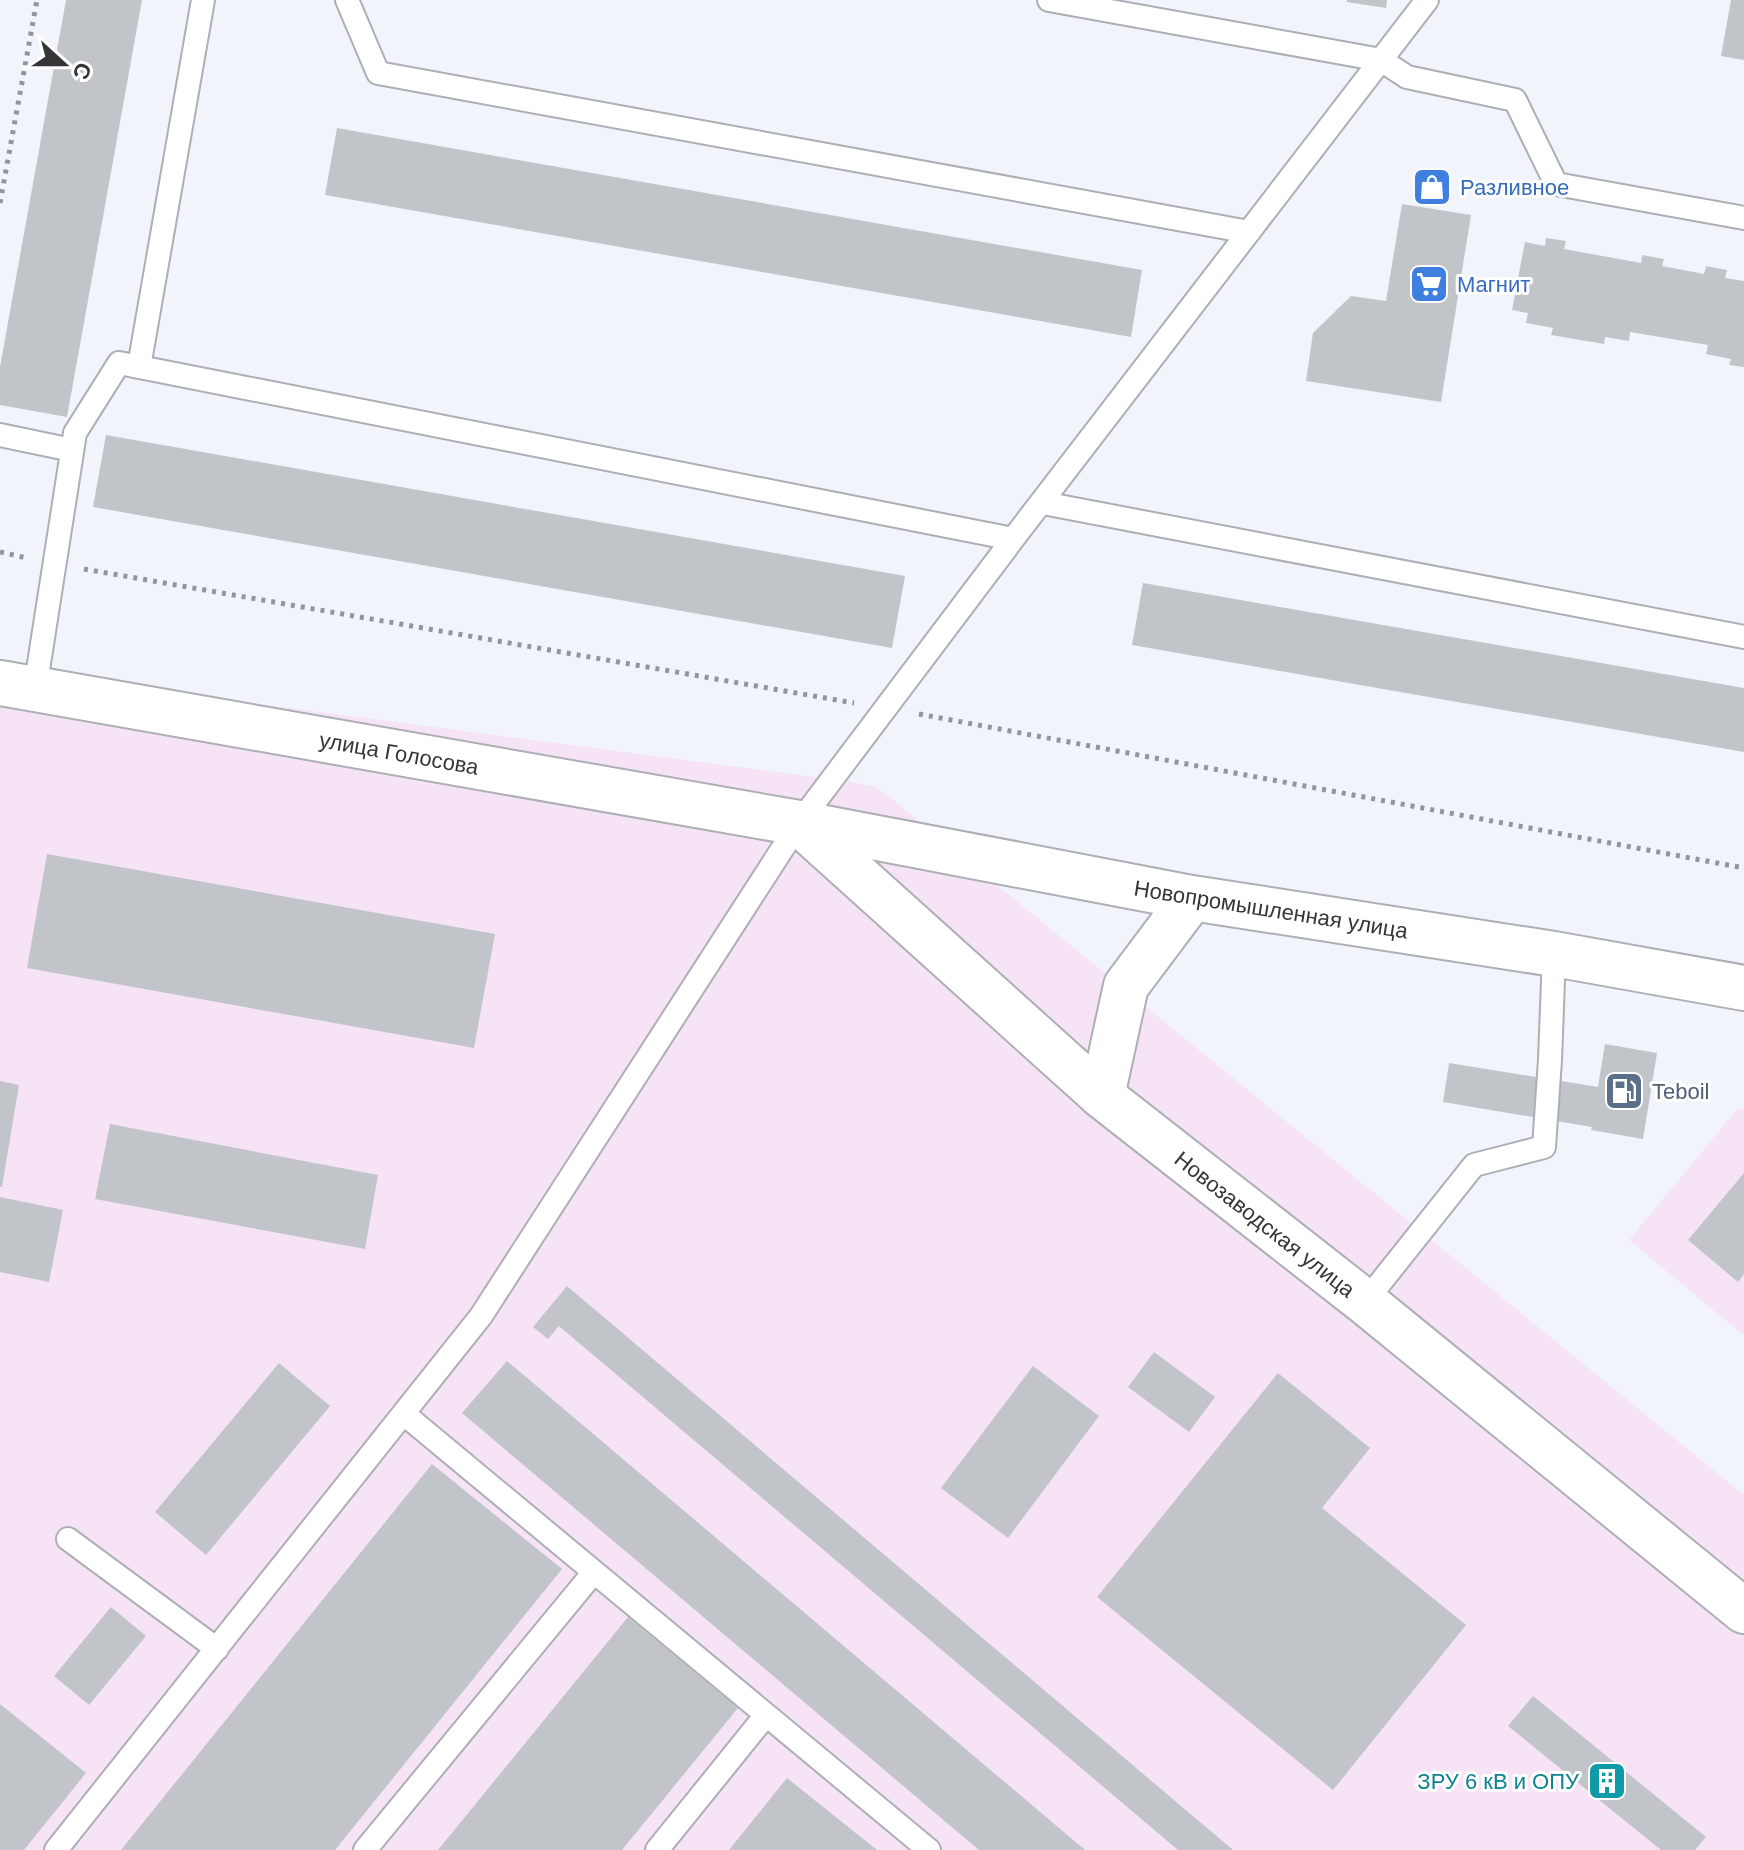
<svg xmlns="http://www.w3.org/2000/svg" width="1744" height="1850" font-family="Arial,sans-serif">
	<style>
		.industrial { fill: #f6e4f6 }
		.building { fill: #c1c4c9 }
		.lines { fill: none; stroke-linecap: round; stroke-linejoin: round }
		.lane-casing { stroke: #acafb4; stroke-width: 26 }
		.street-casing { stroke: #acafb4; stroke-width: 48 }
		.secondary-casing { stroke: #acafb4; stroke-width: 48 }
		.path { stroke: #929599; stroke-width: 5; stroke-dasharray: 4 6; stroke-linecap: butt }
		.lane { stroke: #fff; stroke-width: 22 }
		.street { stroke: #fff; stroke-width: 44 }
		.secondary { stroke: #fff; stroke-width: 44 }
		.labels { text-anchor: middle; stroke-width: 6; stroke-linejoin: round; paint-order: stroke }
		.shop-label { font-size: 22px; fill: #366cbe; stroke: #fff; text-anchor: start }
		.street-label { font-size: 22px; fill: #343537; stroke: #fff }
		.service-label { font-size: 22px; fill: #4e5e75; stroke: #fff; text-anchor: start }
		.culture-label { font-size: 22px; fill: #0d838f; stroke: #fff; text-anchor: end }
	</style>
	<rect width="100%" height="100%" fill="#f1f5fb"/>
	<path class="industrial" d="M0 670 846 781 877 787 1744 1495V1850H0Z
		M1738 1108 1744 1109V1336L1629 1240Z"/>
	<path class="building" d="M66 0H142L67 417 0 405V367Z
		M1347 0H1387L1386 8 1347 2Z
		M1731 0H1744V60L1721 56Z
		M337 128 1142 270 1131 337 325 195Z
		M1402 204 1471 215 1441 402 1306 381 1313 333 1351 296 1386 301Z
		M1546 238 1566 241 1564 249 1641 263 1642 255 1664 259 1662 266 1704 274 1706 266 1727 270 1725 278 1744 281V367L1729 365 1731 359 1706 354 1708 345 1630 332 1629 341 1605 337 1604 344 1551 335 1553 328 1526 323 1528 313 1512 310 1525 242 1545 246Z
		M106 435 905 576 892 648 93 507Z
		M1143 583 1744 688V752L1132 645Z
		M47 854 495 934 474 1048 27 968Z
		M1605 1044 1657 1053 1643 1139 1591 1130 1592 1127 1443 1102 1449 1063 1598 1087Z
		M0 1081 19 1085 2 1187H0Z
		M110 1124 378 1175 365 1249 95 1199Z
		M1744 1173V1274L1738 1282 1688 1240Z
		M0 1197 63 1210 49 1282 0 1272Z
		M567 1286 1233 1850H1178L559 1326 548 1339 533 1327Z
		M1154 1352 1215 1397 1189 1432 1128 1387Z
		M507 1361 1085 1850H979L462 1413Z
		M279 1363 330 1406 206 1555 155 1512Z
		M1033 1366 1099 1416 1008 1538 941 1488Z
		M1278 1373 1370 1448 1322 1508 1466 1625 1333 1790 1097 1597Z
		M432 1464 562 1569 335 1850H121Z
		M111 1607 146 1636 89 1705 54 1676Z
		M628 1617 738 1708 622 1850H438Z
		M1533 1696 1706 1837 1695 1850H1661L1508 1726Z
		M0 1704 86 1773 24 1850H0Z
		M787 1778 877 1850H729Z"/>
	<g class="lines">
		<defs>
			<path id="lane" d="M347 0 378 73 1249 232
				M1049 0 1381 60 1407 77 1515 100 1556 184 1744 218
				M139 367 203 0
				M0 435 72 450
				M1043 503 1744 637
				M35 689 75 433 119 363 1013 539
				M1365 1302 1474 1165 1544 1147 1550 1060 1554 954
				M404 1414 929 1850
				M68 1539 217 1649
				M56 1850 481 1316 799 823 1013 539 1427 0
				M365 1850 594 1572
				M657 1850 766 1715"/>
			<path id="street" d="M799 823 1192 898 1554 954 1744 988
				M1102 1096 1126 986 1192 898"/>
			<path id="secondary" d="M0 683 799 823 1102 1096 1365 1302 1744 1611"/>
		</defs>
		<use href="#lane" class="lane-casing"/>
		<use href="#street" class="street-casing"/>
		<use href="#secondary" class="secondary-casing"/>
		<path class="path" d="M0 203 37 0
			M0 552 27 558
			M84 569 854 703
			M919 714 1744 868"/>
		<use href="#lane" class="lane"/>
		<use href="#street" class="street"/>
		<use href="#secondary" class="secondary"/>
	</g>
	<defs>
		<symbol id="shop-square" viewBox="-11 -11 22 22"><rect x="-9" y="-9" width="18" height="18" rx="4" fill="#3f7fe0" stroke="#fff"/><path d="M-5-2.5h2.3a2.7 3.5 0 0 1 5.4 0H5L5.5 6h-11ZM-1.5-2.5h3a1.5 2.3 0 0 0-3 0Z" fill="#fff"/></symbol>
		<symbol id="supermarket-square" viewBox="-11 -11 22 22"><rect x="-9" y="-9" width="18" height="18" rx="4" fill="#3f7fe0" stroke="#fff"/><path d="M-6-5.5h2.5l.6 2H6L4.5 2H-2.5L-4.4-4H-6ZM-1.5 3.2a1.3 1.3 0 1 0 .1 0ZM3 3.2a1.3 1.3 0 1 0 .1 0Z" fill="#fff"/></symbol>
		<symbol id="fuel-square" viewBox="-11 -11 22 22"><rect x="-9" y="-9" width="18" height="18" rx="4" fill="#5c6f8a" stroke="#fff"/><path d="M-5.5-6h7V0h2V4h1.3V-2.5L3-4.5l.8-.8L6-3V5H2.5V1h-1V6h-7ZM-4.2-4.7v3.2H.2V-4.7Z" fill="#fff"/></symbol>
		<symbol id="building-square" viewBox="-11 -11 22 22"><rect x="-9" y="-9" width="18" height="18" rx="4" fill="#0f9aa8" stroke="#fff"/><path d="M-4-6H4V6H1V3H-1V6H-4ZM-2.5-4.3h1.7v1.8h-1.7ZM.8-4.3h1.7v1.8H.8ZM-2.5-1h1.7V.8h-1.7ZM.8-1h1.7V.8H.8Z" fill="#fff"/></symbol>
	</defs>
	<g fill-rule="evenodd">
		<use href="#shop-square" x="1410" y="165" width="44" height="44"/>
		<use href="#supermarket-square" x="1407" y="262" width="44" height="44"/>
		<use href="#fuel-square" x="1602" y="1069" width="44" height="44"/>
		<use href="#building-square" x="1585" y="1759" width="44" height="44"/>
	</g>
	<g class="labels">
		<g class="shop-label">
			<text x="1460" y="195">Разливное</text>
			<text x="1457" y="292">Магнит</text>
		</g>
		<g class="street-label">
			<text transform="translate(399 753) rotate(10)" y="8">улица Голосова</text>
			<text transform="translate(1271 909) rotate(9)" y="8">Новопромышленная улица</text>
			<text transform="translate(1265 1224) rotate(38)" y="8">Новозаводская улица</text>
		</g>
		<g class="service-label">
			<text x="1652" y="1099">Teboil</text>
		</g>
		<g class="culture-label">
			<text x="1579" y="1789">ЗРУ 6 кВ и ОПУ</text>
		</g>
	</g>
	<g transform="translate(64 64) rotate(111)" stroke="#ffffff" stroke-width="6" paint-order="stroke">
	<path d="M0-6L14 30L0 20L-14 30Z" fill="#343537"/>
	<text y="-12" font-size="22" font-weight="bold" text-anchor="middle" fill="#343537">С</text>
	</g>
</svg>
